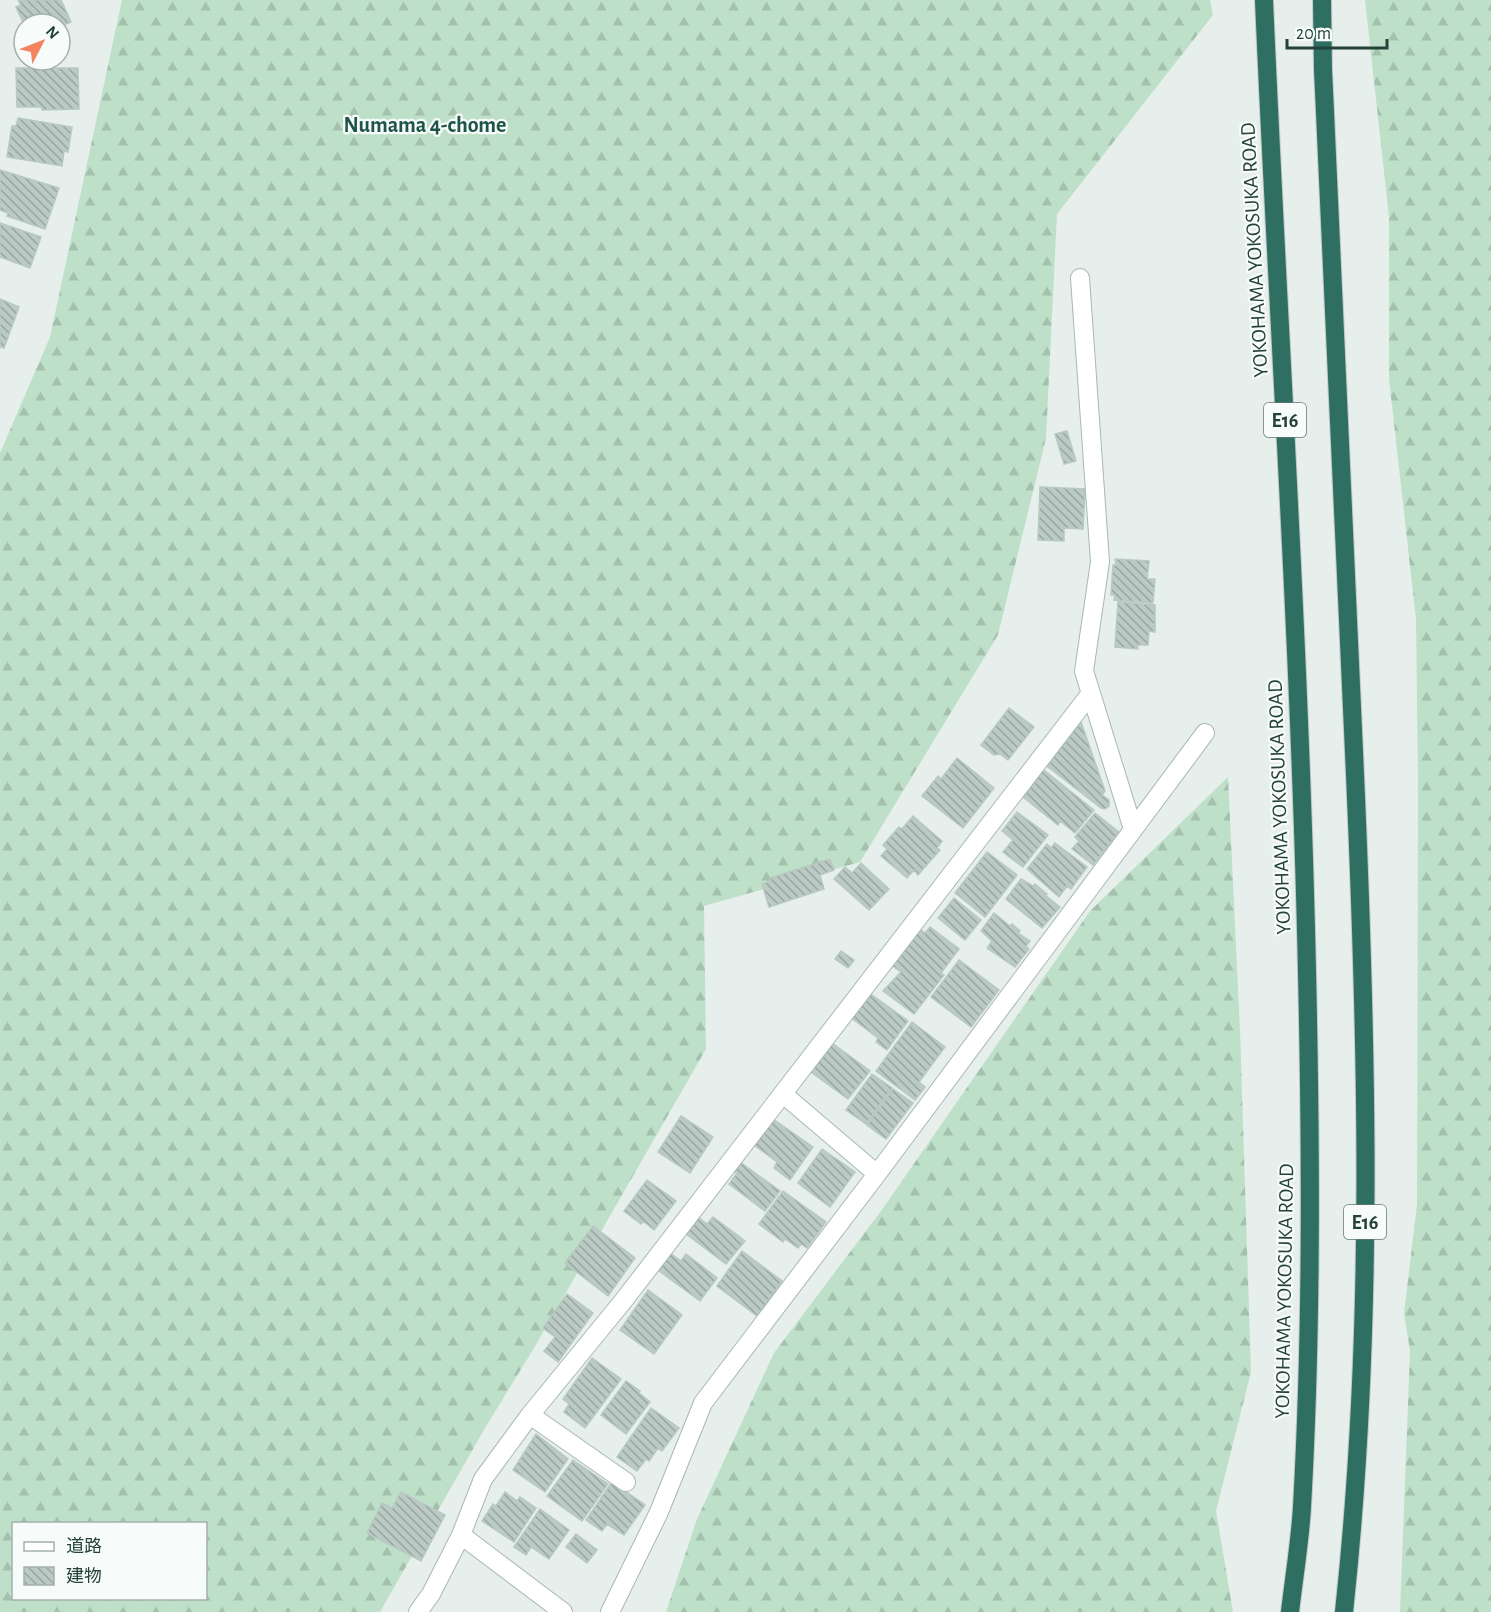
<svg xmlns="http://www.w3.org/2000/svg" width="1491" height="1612" font-family="'Alegreya Sans','Noto Sans JP',sans-serif">
	<style>
		.forest { fill: url(#forest-firs); fill-rule: evenodd }
		.building { fill: url(#building-back-hatch); stroke: #b8c9c2; stroke-width: 1.5 }
		.lines { fill: none; stroke-linecap: round; stroke-linejoin: round }
		.minor-casing { stroke: #a8b8b2; stroke-width: 20 }
		.highway-casing { stroke: #c2cac8; stroke-width: 20 }
		.minor { stroke: #fff; stroke-width: 18 }
		.highway { stroke: #2f6f62; stroke-width: 18 }
		.labels { text-anchor: middle; stroke-width: 4.5; stroke-linejoin: round; paint-order: stroke }
		.shield { fill: #f7fbf9; stroke: #637a73; stroke-width: 1.5 }
		.shield-label { font-size: 20px; font-weight: bold; fill: #24423a }
		.street-label { font-size: 21px; fill: #24423a; stroke: #f7fbf9 }
		.neighbourhood-label { font-size: 22px; font-weight: bold; fill: #1f5548; stroke: #f7fbf9 }
	</style>
	<defs>
		<pattern id="forest-firs" width="22" height="20" patternUnits="userSpaceOnUse" patternTransform="scale(1.5)"><rect width="22" height="20" fill="#bfe0c8"/><path d="M5 1l3.5 6h-7zM16 11l3.5 6h-7z" fill="#a4c1ad"/></pattern>
		<pattern id="building-back-hatch" width="6" height="6" patternUnits="userSpaceOnUse" patternTransform="scale(1.5)"><rect width="6" height="6" fill="#bbcac4"/><path d="M-1 5l2 2M0 0l6 6M5-1l2 2" fill="none" stroke="#98a6a0"/></pattern>
	</defs>
	<rect width="100%" height="100%" fill="#e6efeb"/>
	<path class="forest" d="M122 0H1210L1213 15 1057 214 1046 438 998 635 860 862 704 906 706 1049 534 1348 485 1428 380 1612H0V453L50 337ZM14 1524H206V1598H14Z
		M1365 0H1491V1612H1400L1410 1351 1404 1313 1417 1205 1418 786 1416 619 1389 379V217Z
		M1228 777 1240 1030 1251 1372 1216 1511 1233 1612H666L697 1519 774 1353 881 1211 1090 911Z"/>
	<path class="building" d="M18 0H61L71 22 60 27V24H24L16 7 21 5Z
		M16 68H78L79 109 42 110V107H17Z
		M18 118 72 127 68 152 64 151 62 166 7 157 12 126H16Z
		M0 170 59 188 45 229 7 216 8 213 0 210Z
		M0 223 41 237 30 268 0 257Z
		M0 299 19 307 4 348 0 347Z
		M1067 431 1076 461 1064 464 1055 434Z
		M1040 487 1085 489 1083 529 1064 528V541L1038 540Z
		M1115 559 1149 561 1147 579H1155L1153 603 1114 600 1115 595H1111L1113 565H1116Z
		M1118 602 1155 605V632L1149 631 1148 645H1137L1138 649 1115 647Z
		M1009 708 1034 727 1008 760 1000 754 994 755 981 745Z
		M1081 722 1105 791 1102 795 1109 800V806L1105 809 1101 808 1047 766Z
		M957 758 994 788 963 828 922 796 938 776 941 779Z
		M1037 767 1044 772 1045 771 1094 810 1075 833 1060 821 1058 825 1023 797 1036 781 1030 777Z
		M1017 812 1048 835 1023 867 1003 852 1013 840 1002 831Z
		M1095 813 1119 832 1093 865 1072 849 1079 841 1075 837Z
		M913 816 942 841 937 848 940 850 918 875 914 870 907 878 881 856 887 849 883 845 899 827 902 829Z
		M1055 843 1087 867 1071 889 1067 886 1059 897 1027 869 1047 844 1051 848Z
		M987 852 1017 875 985 917 955 893Z
		M830 859 834 870 820 875 824 889 769 907 762 884 771 881 770 878Z
		M861 863 889 889 869 910 834 879 845 867 852 873Z
		M1021 879 1033 886 1035 884 1047 894 1045 895 1060 907 1042 928 1006 899Z
		M954 898 981 920 965 940 938 918Z
		M994 913 1010 926 1012 924 1020 931 1018 933 1030 941 1026 946 1029 949 1015 967 987 948 992 941 981 931Z
		M930 927 959 949 941 973 944 975 914 1014 883 991 901 972 890 964 918 928 925 933Z
		M841 951 854 960 848 968 835 959Z
		M959 960 999 990 971 1027 931 997Z
		M868 992 908 1021 887 1050 876 1042 878 1038 850 1017Z
		M912 1022 945 1047 919 1082 925 1087 915 1100 876 1071Z
		M832 1043 870 1071 848 1099 811 1072Z
		M872 1074 892 1088 866 1124 846 1110Z
		M893 1089 913 1103 886 1139 867 1125Z
		M681 1116 713 1137 690 1173 658 1152Z
		M773 1119 813 1147 790 1180 774 1168 777 1162 754 1145Z
		M822 1149 855 1172 830 1207 798 1183Z
		M740 1162 780 1191 765 1211 729 1184 737 1173 733 1171Z
		M647 1180 676 1201 654 1230 643 1221 641 1224 624 1211Z
		M783 1191 826 1222 807 1248 801 1244 798 1248 785 1239 783 1242 759 1224Z
		M698 1217 707 1224 713 1217 745 1241 726 1264 685 1233Z
		M593 1226 635 1258 608 1296 565 1263Z
		M742 1251 782 1281 757 1316 717 1286Z
		M670 1253 681 1261 686 1254 717 1278 700 1301 658 1270Z
		M648 1290 682 1315 654 1354 620 1330Z
		M567 1294 593 1313 558 1362 544 1351 555 1337 543 1328Z
		M592 1358 621 1379 585 1428 564 1412 569 1404 563 1399Z
		M626 1381 640 1391 639 1393 650 1402 626 1434 601 1415Z
		M651 1408 679 1428 662 1451 658 1448 649 1461 646 1459 637 1471 617 1457Z
		M536 1434 568 1459 545 1492 513 1470Z
		M573 1460 608 1484 582 1521 547 1496Z
		M612 1482 645 1505 624 1535 607 1524 602 1531 586 1520Z
		M401 1492 445 1515 421 1561 367 1533 382 1503 392 1508Z
		M505 1492 517 1501 520 1497 536 1508 514 1542 482 1521 493 1504 496 1506Z
		M540 1509 569 1530 549 1559 531 1547 526 1555 514 1547Z
		M576 1534 597 1550 587 1563 566 1547Z"/>
	<g class="lines">
		<defs>
			<path id="minor" d="M1080 278 1100 562 1084 671 1133 829
				M783 1094 877 1174
				M530 1415 626 1482
				M461 1535 563 1612
				M418 1612 431 1594 461 1535 483 1479 530 1415 624 1300 1091 693
				M610 1612 659 1512 703 1403 877 1174 1205 733"/>
			<path id="highway" d="M1264 0C1278 324 1300 648 1307 972 1311 1150 1312 1329 1302 1507 1300 1542 1294 1577 1290 1612
				M1322 0 1323 70C1334 297 1344 524 1354 752 1367 1038 1375 1326 1344 1612"/>
		</defs>
		<use href="#minor" class="minor-casing"/>
		<use href="#highway" class="highway-casing"/>
		<use href="#minor" class="minor"/>
		<use href="#highway" class="highway"/>
	</g>
	<g class="labels">
		<g class="shield">
			<rect x="1264" y="403" width="42" height="34" rx="4.5"/>
			<rect x="1344" y="1205" width="42" height="34" rx="4.5"/>
		</g>
		<g class="shield-label">
			<text x="1285" y="427">E16</text>
			<text x="1365" y="1229">E16</text>
		</g>
		<g class="street-label">
			<text transform="translate(1254 250) rotate(-93)" y="7">YOKOHAMA YOKOSUKA ROAD</text>
			<text transform="translate(1279 807) rotate(-92)" y="7">YOKOHAMA YOKOSUKA ROAD</text>
			<text transform="translate(1284 1291) rotate(-89)" y="7">YOKOHAMA YOKOSUKA ROAD</text>
		</g>
		<g class="neighbourhood-label">
			<text x="425" y="132">Numama 4-chome</text>
		</g>
	</g>
	<rect x="12" y="1522" width="195" height="78" fill="#f7fbf9" stroke="#a3b1ad" stroke-width="1.5"/>
	<rect x="24" y="1542" width="30" height="9" fill="#ffffff" stroke="#a3b1ad" stroke-width="1.5"/>
	<text x="66" y="1552" font-size="18" fill="#24423a">道路</text>
	<rect x="24" y="1567" width="30" height="18" fill="url(#building-back-hatch)" stroke="#a3b1ad" stroke-width="1.5"/>
	<text x="66" y="1582" font-size="18" fill="#24423a">建物</text>
	<g transform="translate(42 42) rotate(48)"><circle r="28" fill="#f7fbf9" stroke="#a3b1ad" stroke-width="1.5"/>
	<path d="M0-4.5L10 22L0 15L-10 22Z" fill="#f4845f"/>
	<text y="-9" font-size="16" font-weight="bold" text-anchor="middle" fill="#24423a">N</text>
	</g>
	<path d="M1287 39v9h100v-9" fill="none" stroke="#24423a" stroke-width="3"/>
	<text x="1296" y="39" font-size="18" fill="#24423a" stroke="#f7fbf9" stroke-width="4.5" paint-order="stroke">20 m</text>
</svg>
